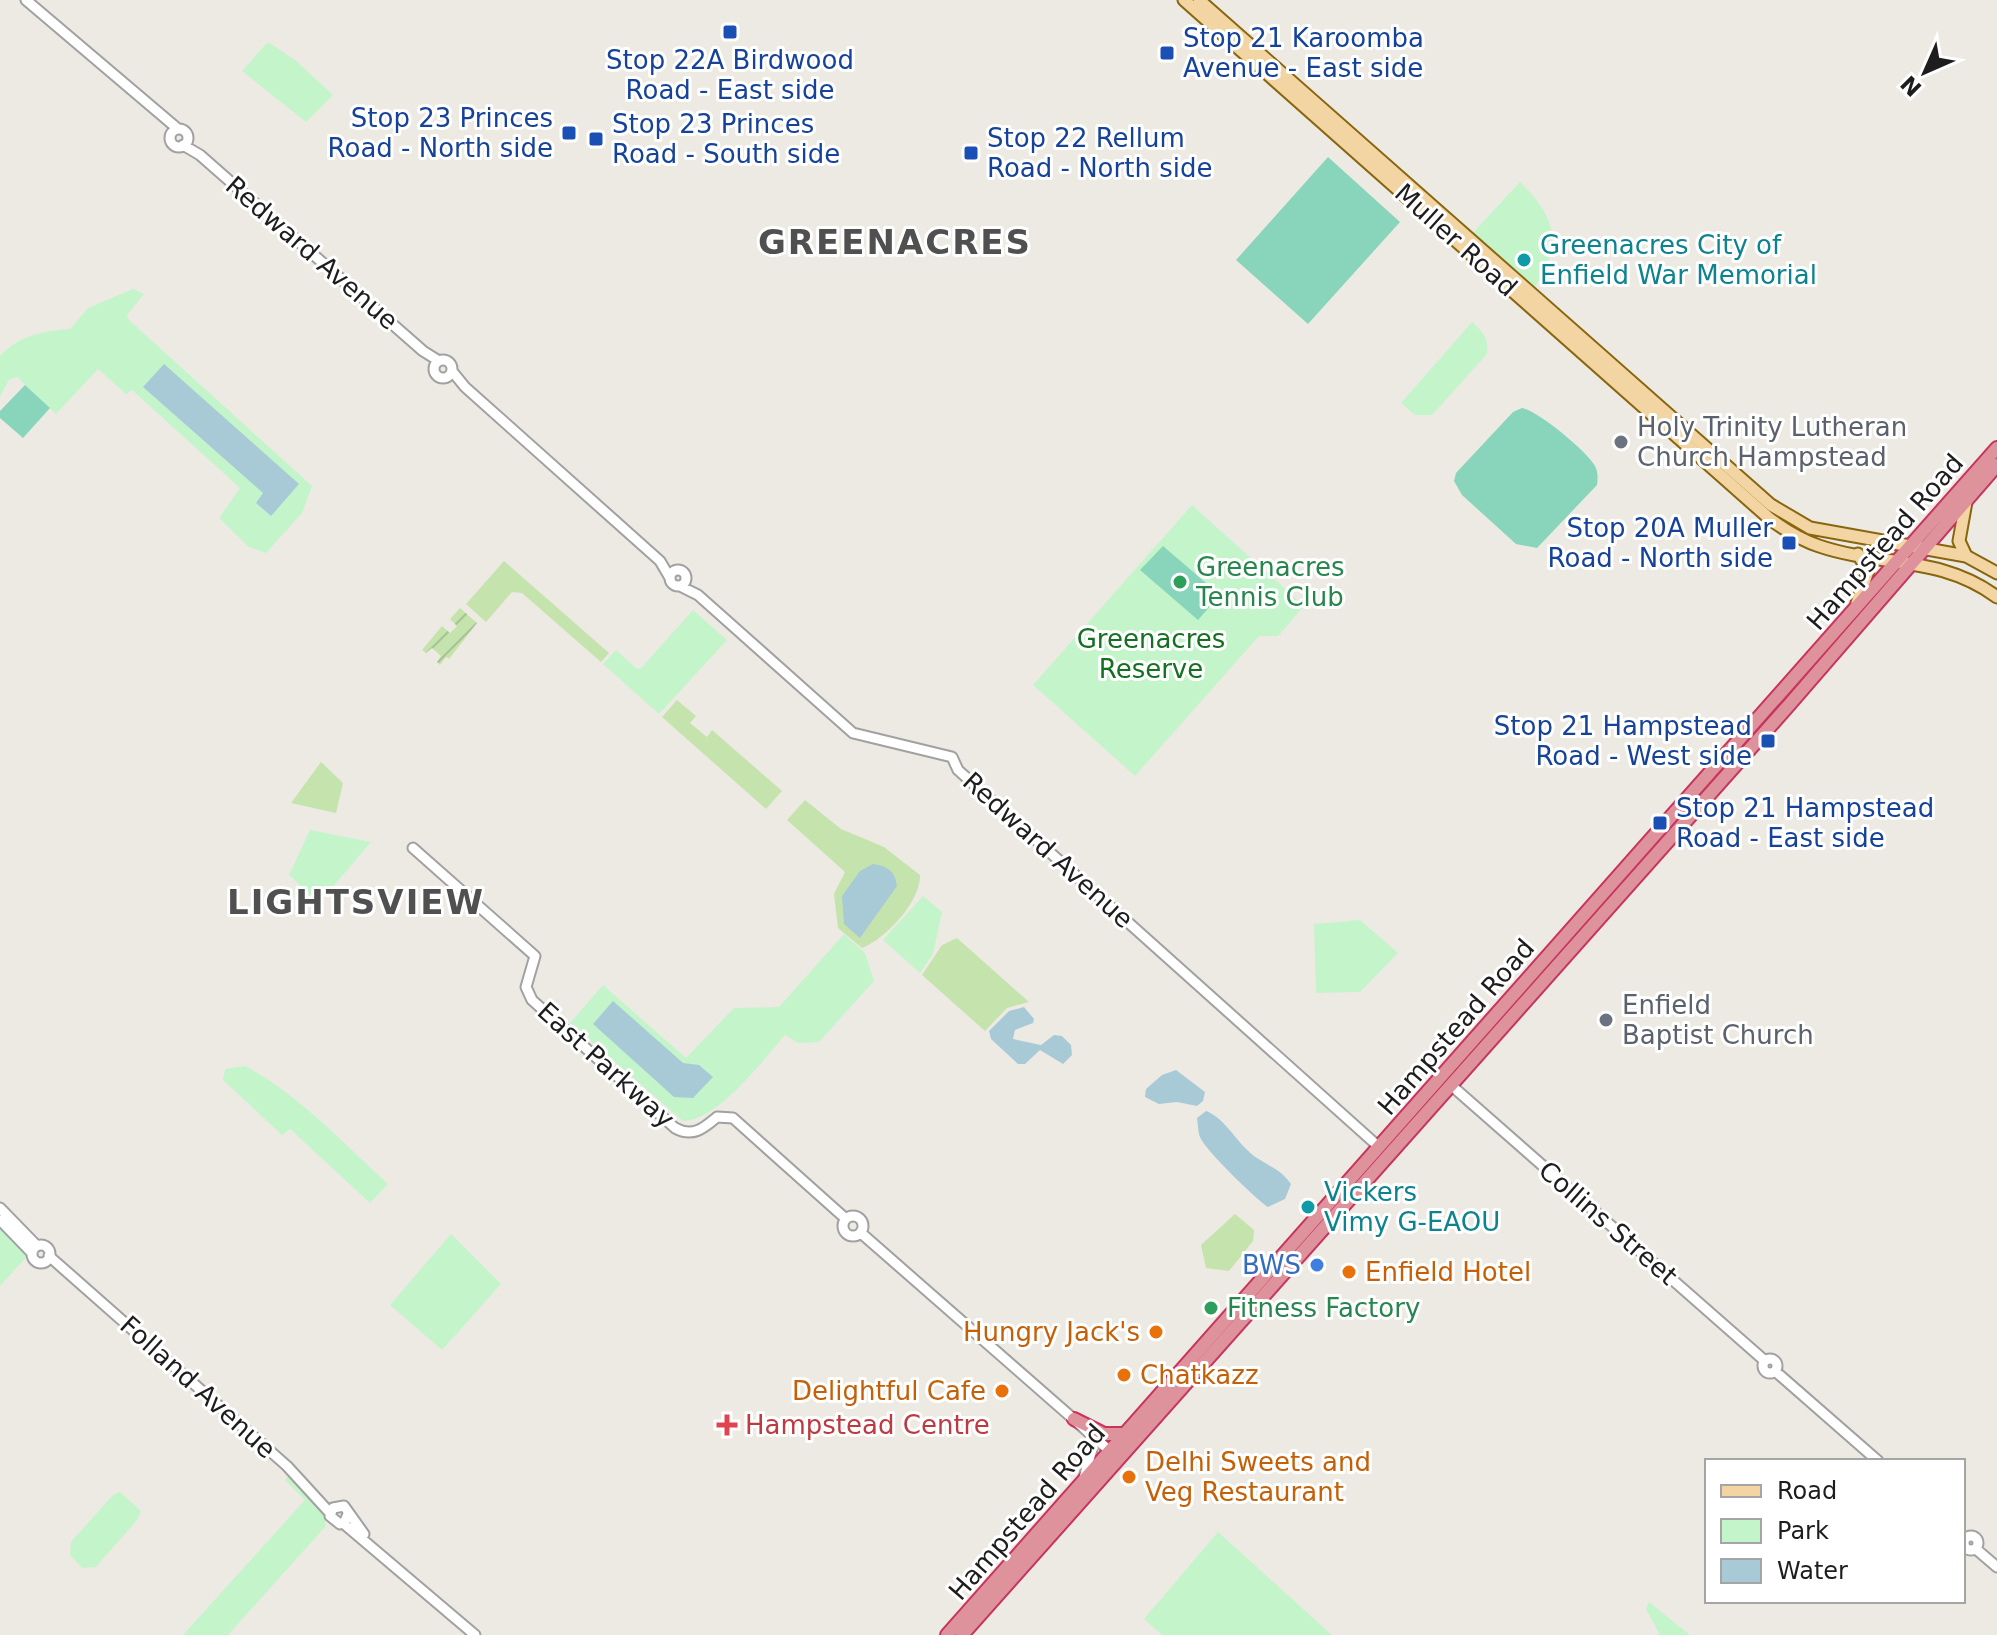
<svg xmlns="http://www.w3.org/2000/svg" width="1997" height="1635" font-family="'DejaVu Sans',sans-serif">
	<style>
		.grass { fill: #c5e3ad }
		.park { fill: #c4f4ca }
		.garden { fill: url(#garden-furrows) }
		.pitch { fill: #88d5bc }
		.water { fill: #a8cad7 }
		.lines { fill: none; stroke-linecap: round; stroke-linejoin: round }
		.minor-casing { stroke: #a1a1a1; stroke-width: 13 }
		.major-casing { stroke: #88660e; stroke-width: 15 }
		.highway-casing { stroke: #c8345e; stroke-width: 16 }
		.minor { stroke: #fff; stroke-width: 9 }
		.major { stroke: #f3d4a3; stroke-width: 11 }
		.highway { stroke: #de929c; stroke-width: 12 }
		.transit-dot { fill: #1a4fb4; stroke: #fff; stroke-width: 3 }
		.culture-dot { fill: #0f9aa8; stroke: #fff; stroke-width: 3 }
		.worship-dot { fill: #6b7280; stroke: #fff; stroke-width: 3 }
		.leisure-dot { fill: #2e9e5b; stroke: #fff; stroke-width: 3 }
		.shop-dot { fill: #3f7fe0; stroke: #fff; stroke-width: 3 }
		.food-dot { fill: #e8710a; stroke: #fff; stroke-width: 3 }
		.health-dot { fill: #e0444e; stroke: #fff; stroke-width: 3 }
		.labels { text-anchor: middle; stroke-width: 6; stroke-linejoin: round; paint-order: stroke }
		.transit-label { font-size: 26px; fill: #164399; stroke: #fff; text-anchor: start }
		.street-label { font-size: 26px; fill: #1d1d1d; stroke: #fff }
		.culture-label { font-size: 26px; fill: #0d838f; stroke: #fff; text-anchor: start }
		.worship-label { font-size: 26px; fill: #5b616d; stroke: #fff; text-anchor: start }
		.leisure-label { font-size: 26px; fill: #27864d; stroke: #fff; text-anchor: start }
		.park-label { font-size: 26px; fill: #157022; stroke: #fff }
		.shop-label { font-size: 26px; fill: #366cbe; stroke: #fff; text-anchor: end }
		.food-label { font-size: 26px; fill: #c56008; stroke: #fff; text-anchor: start }
		.health-label { font-size: 26px; fill: #be3a42; stroke: #fff; text-anchor: start }
		.district-label { font-size: 34px; font-weight: bold; letter-spacing: 2px; fill: #505050; stroke: #fff }
	</style>
	<defs>
		<pattern id="garden-furrows" width="10" height="10" patternUnits="userSpaceOnUse" patternTransform="scale(2)"><rect width="10" height="10" fill="#c5e3ad"/><path d="M-1 1l2-2M0 10L10 0M9 11l2-2" fill="none" stroke="#a9c294"/></pattern>
	</defs>
	<rect width="100%" height="100%" fill="#edeae3"/>
	<path class="grass" d="M504 561 609 653 601 662 522 593 512 592 486 622 466 604Z
		M677 700 696 716 690 723 707 737 712 730 782 791 766 809 662 717Z
		M321 762 343 783 336 813 291 803Z
		M805 800 841 829 884 847 920 875C921 901 886 939 862 948L838 928 834 894 845 872 787 820Z
		M957 938 1029 1002 1007 1008 985 1031 922 975 942 945Z
		M1235 1214 1254 1230 1253 1241 1229 1271 1206 1268 1201 1245Z"/>
	<path class="park" d="M268 42 295 60 333 95 306 122 242 71Z
		M1520 182C1559 219 1562 248 1531 293L1469 237Z
		M133 289 144 294 127 315 129 320 312 486 302 513 266 553 249 547 219 518 240 488 132 390 126 394 98 369 56 414 17 377 9 380 0 396V356C20 335 43 331 70 329L88 308Z
		M1472 322C1483 332 1489 338 1487 354L1432 415H1415L1401 403Z
		M1192 505 1304 606 1278 636H1259L1135 776 1033 685Z
		M693 610 727 640 659 714 603 664 616 650 637 669 641 668Z
		M310 830 371 842 319 903 289 875Z
		M923 896 942 912 933 954 920 973 883 940Z
		M1360 920 1398 953 1360 992 1316 993 1314 924Z
		M844 934 865 953 874 981 819 1042 798 1043 785 1035C761 1062 720 1119 683 1121L570 1023 603 985 686 1058 734 1008 779 1007Z
		M245 1066C299 1095 342 1142 388 1184L370 1203 290 1129 282 1135 223 1080 225 1069Z
		M0 1228 29 1254 0 1286Z
		M451 1234 501 1284 442 1350 390 1305Z
		M289 1475 327 1510 325 1527 228 1635H183L305 1500 285 1480Z
		M120 1492 141 1511 137 1520 96 1567 82 1568 70 1555 71 1542 113 1495Z
		M1218 1532 1332 1635H1162L1144 1619Z
		M1649 1602 1690 1635H1660L1646 1609Z"/>
	<path class="garden" d="M460 608 477 623 449 659 446 657 440 665 437 662 441 656 432 648 426 653 422 650 442 626 450 633 457 626 450 619Z"/>
	<path class="pitch" d="M1328 157 1400 222 1308 324 1236 260Z
		M25 385 50 408 23 438 0 418V411Z
		M1522 408C1537 410 1588 452 1595 466 1598 472 1598 478 1597 485L1537 548 1516 544 1462 495 1454 481 1456 473 1513 412Z
		M1163 546 1220 595 1198 620 1140 570Z"/>
	<path class="water" d="M164 364 299 484 271 516 256 503 263 493 143 387Z
		M873 864C888 866 895 871 897 886L860 938 844 924 842 896 860 871Z
		M613 1001 683 1063 699 1065 713 1077 693 1098 674 1097 593 1024Z
		M1024 1007 1034 1019 1033 1023 1015 1030 1013 1039 1041 1045 1054 1035 1062 1036 1071 1045 1072 1055 1063 1064 1040 1050 1025 1064H1018L991 1039 989 1031 1009 1011Z
		M1176 1070 1205 1092 1203 1101 1197 1106 1177 1102 1159 1104 1145 1097 1146 1089 1162 1075Z
		M1206 1111C1228 1120 1237 1145 1257 1158 1271 1167 1281 1170 1291 1184L1285 1199 1268 1207C1256 1199 1205 1150 1200 1137 1198 1132 1198 1124 1197 1118Z"/>
	<g class="lines">
		<defs>
			<path id="minor" d="M26 0 178 129
				M170 138a9 9 0 1 1 18 0a9 9 0 1 1-18 0Z
				M183 145 200 155 423 351 439 361
				M434 369a9 9 0 1 1 18 0a9 9 0 1 1-18 0Z
				M452 371 465 387 660 561 670 578
				M670 578a8 8 0 1 1 16 0a8 8 0 1 1-16 0Z
				M680 586 698 595 853 733 952 757 958 770 1379 1147
				M413 848 535 956 526 987 532 1000 675 1128C693 1138 704 1128 717 1117L733 1118 846 1219
				M1452 1086 1765 1361
				M0 1208 37 1246
				M843 1226a10 10 0 1 1 20 0a10 10 0 1 1-20 0Z
				M0 1220 32 1253
				M861 1233 1110 1451H1115
				M32 1254a9 9 0 1 1 18 0a9 9 0 1 1-18 0Z
				M49 1256 287 1466 330 1513
				M1763 1366a7 7 0 1 1 14 0a7 7 0 1 1-14 0Z
				M1775 1371 1878 1461
				M1084 1478 1092 1449 1091 1435
				M348 1514 345 1521 340 1524 330 1516 333 1508 344 1506 364 1534
				M343 1523 475 1635
				M1964 1543a7 7 0 1 1 14 0a7 7 0 1 1-14 0Z
				M1976 1549 1997 1567"/>
			<path id="major" d="M1184 0 1770 519C1785 530 1801 540 1819 546 1881 567 1940 555 1997 597
				M1199 0 1771 505 1810 528 1966 556 1997 573
				M1966 502 1959 541 1966 556
				M1857 603 1868 571 1858 554"/>
			<path id="highway" d="M1074 1419 1104 1434H1125
				M947 1635 1997 448
				M962 1635 1789 705 1997 465"/>
		</defs>
		<use href="#minor" class="minor-casing"/>
		<use href="#major" class="major-casing"/>
		<use href="#highway" class="highway-casing"/>
		<use href="#minor" class="minor"/>
		<use href="#major" class="major"/>
		<use href="#highway" class="highway"/>
	</g>
	<g class="transit-dot">
		<rect x="722" y="24" width="16" height="16" rx="4"/>
		<rect x="1159" y="45" width="16" height="16" rx="4"/>
		<rect x="561" y="125" width="16" height="16" rx="4"/>
		<rect x="588" y="131" width="16" height="16" rx="4"/>
		<rect x="963" y="145" width="16" height="16" rx="4"/>
		<rect x="1781" y="535" width="16" height="16" rx="4"/>
		<rect x="1760" y="733" width="16" height="16" rx="4"/>
		<rect x="1652" y="815" width="16" height="16" rx="4"/>
	</g>
	<g class="culture-dot">
		<circle cx="1524" cy="260" r="8"/>
		<circle cx="1308" cy="1207" r="8"/>
	</g>
	<g class="worship-dot">
		<circle cx="1621" cy="442" r="8"/>
		<circle cx="1606" cy="1020" r="8"/>
	</g>
	<g class="leisure-dot">
		<circle cx="1180" cy="582" r="8"/>
		<circle cx="1211" cy="1308" r="8"/>
	</g>
	<circle class="shop-dot" cx="1317" cy="1265" r="8"/>
	<g class="food-dot">
		<circle cx="1349" cy="1272" r="8"/>
		<circle cx="1156" cy="1332" r="8"/>
		<circle cx="1124" cy="1375" r="8"/>
		<circle cx="1002" cy="1391" r="8"/>
		<circle cx="1129" cy="1477" r="8"/>
	</g>
	<path class="health-dot" d="M723 1413h8v8h8v8h-8v8h-8v-8h-8v-8h8z"/>
	<g class="labels">
		<g class="transit-label">
			<text x="1183" y="47">Stop 21 Karoomba<tspan x="1183" dy="30">Avenue - East side</tspan></text>
			<text x="730" y="69" text-anchor="middle">Stop 22A Birdwood<tspan x="730" dy="30">Road - East side</tspan></text>
			<text x="553" y="127" text-anchor="end">Stop 23 Princes<tspan x="553" dy="30">Road - North side</tspan></text>
			<text x="612" y="133">Stop 23 Princes<tspan x="612" dy="30">Road - South side</tspan></text>
			<text x="987" y="147">Stop 22 Rellum<tspan x="987" dy="30">Road - North side</tspan></text>
			<text x="1773" y="537" text-anchor="end">Stop 20A Muller<tspan x="1773" dy="30">Road - North side</tspan></text>
			<text x="1752" y="735" text-anchor="end">Stop 21 Hampstead<tspan x="1752" dy="30">Road - West side</tspan></text>
			<text x="1676" y="817">Stop 21 Hampstead<tspan x="1676" dy="30">Road - East side</tspan></text>
		</g>
		<g class="street-label">
			<text transform="translate(1456 240) rotate(42)" y="9">Muller Road</text>
			<text transform="translate(312 253) rotate(41)" y="9">Redward Avenue</text>
			<text transform="translate(1885 542) rotate(-49)" y="9">Hampstead Road</text>
			<text transform="translate(1048 850) rotate(42)" y="9">Redward Avenue</text>
			<text transform="translate(1456 1027) rotate(-49)" y="9">Hampstead Road</text>
			<text transform="translate(606 1065) rotate(42)" y="9">East Parkway</text>
			<text transform="translate(1608 1223) rotate(41)" y="9">Collins Street</text>
			<text transform="translate(198 1387) rotate(42)" y="9">Folland Avenue</text>
			<text transform="translate(1027 1512) rotate(-49)" y="9">Hampstead Road</text>
		</g>
		<g class="culture-label">
			<text x="1540" y="254">Greenacres City of<tspan x="1540" dy="30">Enfield War Memorial</tspan></text>
			<text x="1324" y="1201">Vickers<tspan x="1324" dy="30">Vimy G-EAOU</tspan></text>
		</g>
		<g class="worship-label">
			<text x="1637" y="436">Holy Trinity Lutheran<tspan x="1637" dy="30">Church Hampstead</tspan></text>
			<text x="1622" y="1014">Enfield<tspan x="1622" dy="30">Baptist Church</tspan></text>
		</g>
		<g class="leisure-label">
			<text x="1196" y="576">Greenacres<tspan x="1196" dy="30">Tennis Club</tspan></text>
			<text x="1227" y="1317">Fitness Factory</text>
		</g>
		<g class="park-label">
			<text x="1151" y="648">Greenacres<tspan x="1151" dy="30">Reserve</tspan></text>
		</g>
		<g class="shop-label">
			<text x="1301" y="1274">BWS</text>
		</g>
		<g class="food-label">
			<text x="1365" y="1281">Enfield Hotel</text>
			<text x="1140" y="1341" text-anchor="end">Hungry Jack's</text>
			<text x="1140" y="1384">Chatkazz</text>
			<text x="986" y="1400" text-anchor="end">Delightful Cafe</text>
			<text x="1145" y="1471">Delhi Sweets and<tspan x="1145" dy="30">Veg Restaurant</tspan></text>
		</g>
		<g class="health-label">
			<text x="745" y="1434">Hampstead Centre</text>
		</g>
		<g class="district-label">
			<text x="895" y="254">GREENACRES</text>
			<text x="356" y="914">LIGHTSVIEW</text>
		</g>
	</g>
	<rect x="1705" y="1459" width="260" height="144" fill="#ffffff" stroke="#a5a5a5" stroke-width="2"/>
	<rect x="1721" y="1485" width="40" height="12" fill="#f3d4a3" stroke="#a5a5a5" stroke-width="2"/>
	<text x="1777" y="1499" font-size="24" fill="#1d1d1d">Road</text>
	<rect x="1721" y="1519" width="40" height="24" fill="#c4f4ca" stroke="#a5a5a5" stroke-width="2"/>
	<text x="1777" y="1539" font-size="24" fill="#1d1d1d">Park</text>
	<rect x="1721" y="1559" width="40" height="24" fill="#a8cad7" stroke="#a5a5a5" stroke-width="2"/>
	<text x="1777" y="1579" font-size="24" fill="#1d1d1d">Water</text>
	<g transform="translate(1925 72) rotate(225)" stroke="#ffffff" stroke-width="6" paint-order="stroke">
	<path d="M0-6L14 30L0 20L-14 30Z" fill="#1d1d1d"/>
	<text y="-12" font-size="22" font-weight="bold" text-anchor="middle" fill="#1d1d1d">N</text>
	</g>
</svg>
